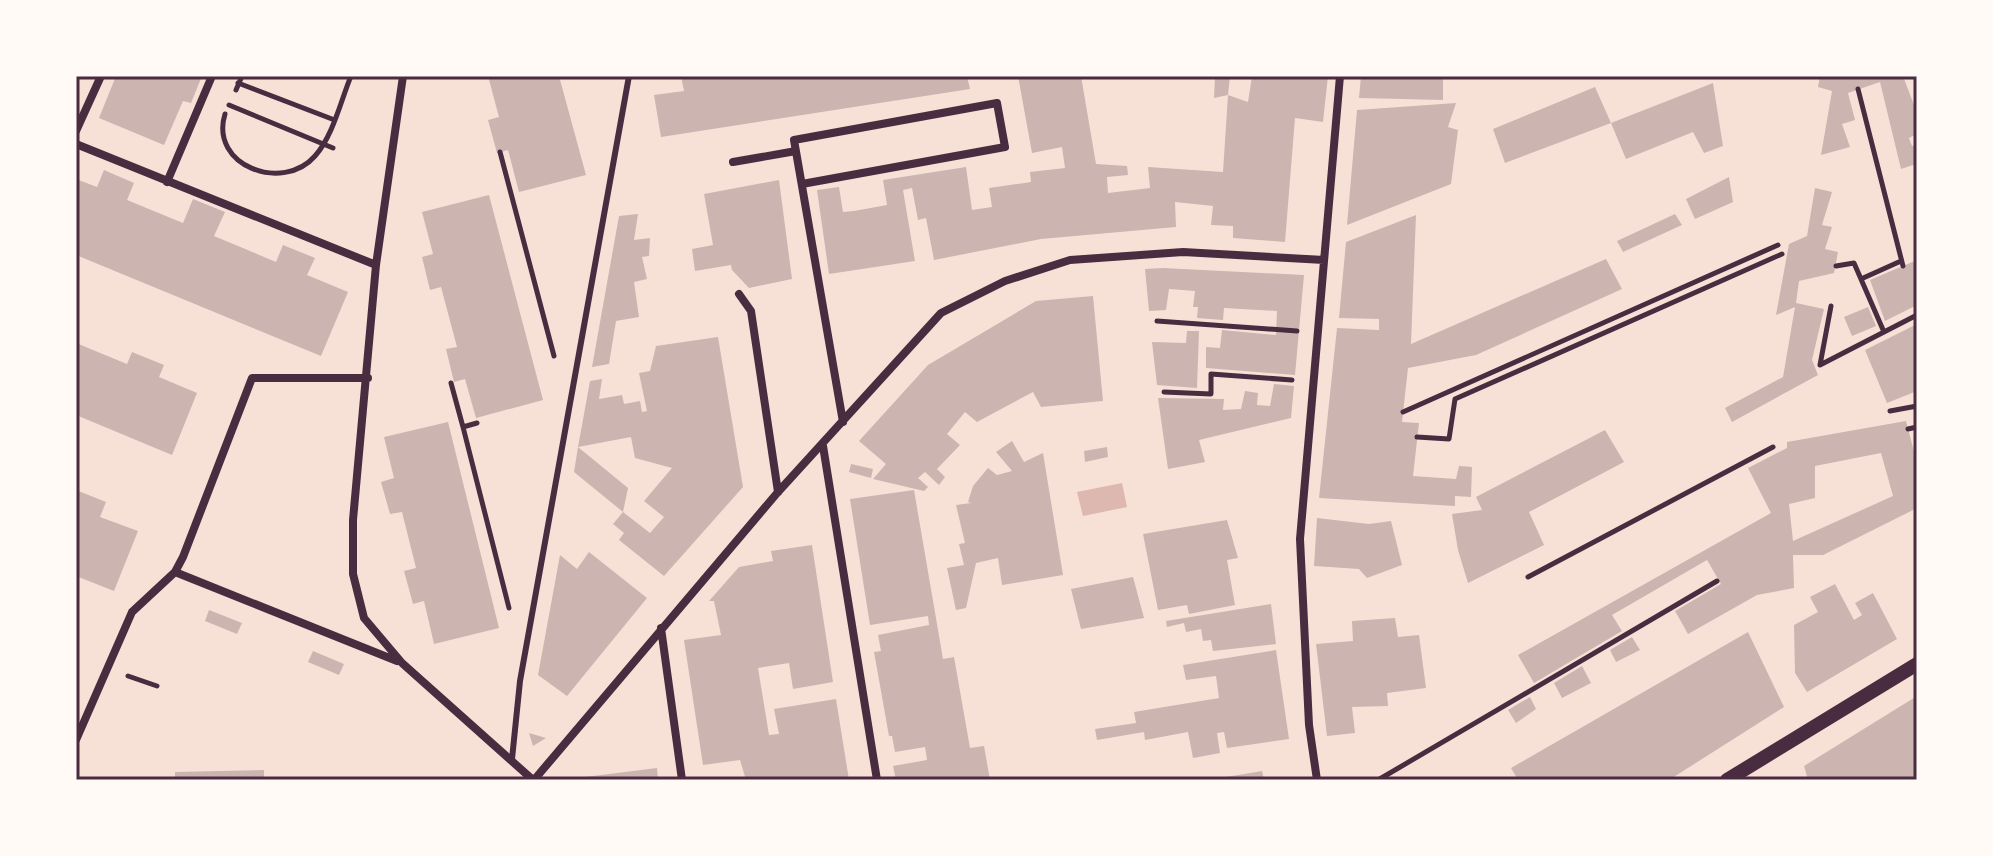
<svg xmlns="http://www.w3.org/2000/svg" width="1993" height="856" font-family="Arial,sans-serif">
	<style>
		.water { fill: #dcb8b0 }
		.building { fill: #ccb4b1; fill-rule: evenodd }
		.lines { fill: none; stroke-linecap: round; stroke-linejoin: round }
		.path { stroke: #4a2c40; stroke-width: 5 }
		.service { stroke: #4a2c40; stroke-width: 6 }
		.minor { stroke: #4a2c40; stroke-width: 8 }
		.tertiary { stroke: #4a2c40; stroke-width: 14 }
		.neatline { fill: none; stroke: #4a2c40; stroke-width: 3 }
	</style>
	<rect width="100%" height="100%" fill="#f7e1d7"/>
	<path class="water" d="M1122 483 1127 507 1083 516 1077 492Z"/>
	<path class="building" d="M116 76H202L191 103 183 101 164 145 99 118Z
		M488 76H559L586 175 519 192 508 150 497 153 488 120 499 117Z
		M681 76H967L970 89 661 137 654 95 684 91Z
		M1018 76H1081L1096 164 1127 166 1128 175 1107 177 1108 193 1150 188 1148 167 1223 172 1228 95 1214 98 1215 76H1230L1228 95 1248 102 1252 76H1328L1323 122 1295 118 1285 242 1233 238V226L1211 225 1213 206 1175 202 1176 227 1041 239 934 260 926 218 918 220 912 188 903 190 915 261 829 274 817 190 839 187 843 212 854 211 887 205 883 180 966 167 972 210 992 207 989 188 1031 182 1030 172 1065 168 1062 147 1032 153Z
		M1361 76H1443V100L1359 98Z
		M1820 76H1903L1917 113V134L1909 138 1912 146 1917 144V170L1913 165 1901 169 1880 82 1848 93 1855 120 1842 124 1850 147 1821 155 1832 91 1818 87Z
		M1713 83 1723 146 1704 153 1693 132 1626 159 1611 123Z
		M1595 87 1611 123 1505 163 1493 129Z
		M1456 103 1448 127 1458 130 1451 184 1347 225 1357 110Z
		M104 170 134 183 127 200 183 223 193 199 225 212 214 236 276 262 283 245 315 258 307 275 348 292 321 356 76 255V179L97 187Z
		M1729 177 1733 202 1695 219 1686 199Z
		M779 180 792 279 749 288 732 270 731 265 695 271 692 249 713 245 704 194Z
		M1815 188 1832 192 1822 225 1832 227 1825 249 1838 252 1834 273 1799 281 1796 303 1824 309 1812 360 1818 375 1732 422 1725 408 1783 377 1795 307 1776 315 1789 244 1807 236Z
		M489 195 543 400 476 418 465 379 454 382 446 349 457 347 441 287 430 290 422 257 433 254 422 212Z
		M638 214 634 240 650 238 649 256 642 257 647 279 634 282 639 317 616 321 609 364 592 367 619 216Z
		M1675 214 1682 225 1623 252 1617 241Z
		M1416 215 1411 344 1606 259 1622 289 1476 355 1408 368 1402 422 1419 423 1413 476 1456 479 1459 466 1472 467 1471 497 1455 496V506L1319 498 1337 328 1379 330V319L1339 318 1346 242Z
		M1917 260V305L1885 321 1870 280Z
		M1163 268 1304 275 1295 375 1206 368V347L1220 348 1222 330 1276 335 1277 311 1224 308 1223 320 1197 318 1198 307H1193L1195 291 1169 289 1166 310 1149 311 1145 269Z
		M1093 296 1103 401 1041 407 1033 392 977 422 965 412 947 434 960 445 937 469 945 477 939 485 925 472 918 478 928 487 924 491 873 479 886 464 859 441 928 365 1036 301Z
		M1868 307 1876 326 1852 336 1844 317Z
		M1917 324V391L1887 403 1865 350Z
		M1187 331H1199L1197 388 1157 385 1152 342 1186 343Z
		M718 337 743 487 664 576 619 540 624 533 613 524 623 512 650 533 664 517 644 501 672 468 635 458 631 437 578 447 590 381 602 379 599 399 622 395 624 404 640 401 642 412 647 411 639 373 650 371 656 346Z
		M76 343 127 364 132 352 164 365 159 377 197 393 172 455 76 415Z
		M1274 384 1294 386 1291 418 1199 440 1205 462 1168 469 1158 398 1224 399 1223 410 1241 409 1245 391 1258 393 1257 405 1270 406Z
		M1906 421 1917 463V508L1823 555H1793L1794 588 1757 595 1688 634 1675 611 1721 584 1707 560 1612 615 1622 631 1534 683 1518 655 1771 513 1748 468 1787 448V442ZM1881 453 1893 496 1793 541 1789 504 1815 498V466Z
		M448 422 499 628 434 644 424 601 413 604 404 571 416 568 402 512 390 514 381 482 394 478 384 437Z
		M1605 430 1624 462 1529 512 1544 545 1468 583 1458 550 1452 514 1482 510 1476 497Z
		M1012 441 1024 462 1043 453 1063 575 1002 585 998 558 976 563 966 608 956 610 947 568 964 565 959 544 965 543 956 505 971 503 968 502 973 486 988 468 997 475 1012 471 996 452Z
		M578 447 628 488 623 512 574 472Z
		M1107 447 1108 457 1085 462 1084 451Z
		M851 464 873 469 871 478 849 472Z
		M76 490 106 502 100 517 138 531 114 591 76 576Z
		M914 490 943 659 954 657 970 748 984 746 990 780H896L893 766 927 760 926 753 925 747 895 752 892 736H889L874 652 881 651 878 635 929 625 928 616 870 625 850 499Z
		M1317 518 1369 524 1391 521 1402 565 1367 578 1359 569 1314 566Z
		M1227 520 1238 558 1227 560 1235 605 1189 614 1187 605 1158 610 1143 534Z
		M812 545 833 682 793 689 789 663 758 668 769 735 779 734 774 709 836 699 849 780H746L740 760 703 765 684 640 721 635 714 601H709L739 567 773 561 771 551Z
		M589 552 647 598 567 696 538 675 560 555 577 569Z
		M1133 577 1144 618 1081 629 1071 589Z
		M1835 584 1854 620 1862 615 1855 603 1873 593 1897 639 1807 692 1795 673 1794 625 1818 612 1810 597Z
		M1271 604 1276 644 1213 651 1211 640 1203 641 1201 629 1186 632 1184 623 1167 627 1166 621Z
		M209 610 242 623 237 634 205 621Z
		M1395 618 1398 637 1419 635 1426 688 1387 693 1388 706 1352 707 1355 733 1327 736 1316 644 1353 641 1352 621Z
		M1748 632 1784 707 1669 780H1518L1511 768Z
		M1632 637 1640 650 1616 662 1610 650Z
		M1276 650 1289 739 1227 748 1224 732 1217 733 1220 753 1193 758 1188 732 1145 740 1144 732 1097 740 1095 729 1136 723 1134 712 1219 698 1216 676 1186 680 1183 665Z
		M313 651 344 664 339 675 308 662Z
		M1582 666 1591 683 1562 698 1554 683Z
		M1917 696V780H1808L1804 766Z
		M1530 697 1536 709 1516 723 1508 710Z
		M529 733 546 738 533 746Z
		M657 768 658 780H577V778Z
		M264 770V780H175V772Z
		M1262 771 1264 780H1220V778Z"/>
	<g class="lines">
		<path class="path" d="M238 83 332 119
			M1858 89 1903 266
			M236 90 242 76
			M229 105 333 148
			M225 114C209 166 283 193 315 156 333 136 341 100 351 76
			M500 152 554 356
			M1836 266 1854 263 1884 332 1917 315
			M1861 279 1901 261
			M1831 306 1820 365 1884 332
			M1157 321 1297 331
			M451 383 463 427 477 423
			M1164 392 1211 394V374L1292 380
			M1890 411 1917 406
			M1403 412 1778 245
			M463 427 509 608
			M1908 429 1917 427
			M1417 437 1449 439 1455 399 1782 254
			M1528 577 1773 447
			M128 676 157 686
			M1378 780 1717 581"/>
		<path class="service" d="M512 759 520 681 629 76"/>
		<path class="minor" d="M403 76 376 265 353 520V574L364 618 402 663 533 780
			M76 131 101 76
			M76 144 376 265
			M733 162 796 151
			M167 182 212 76
			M802 184 1005 147 997 103 794 140 843 422
			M739 294 751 311 778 492
			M823 446 877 780
			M175 572 397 661
			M661 628 682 780
			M76 740 132 612 175 572 183 557 252 378H368
			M534 780 778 492 941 313 1005 281 1070 260 1183 252 1324 260
			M1317 780 1309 725 1300 539 1340 76"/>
		<path class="tertiary" d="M1727 780 1917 664"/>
	</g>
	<rect width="1993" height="856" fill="none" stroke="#fffaf5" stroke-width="156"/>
	<rect x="78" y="78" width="1837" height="700" class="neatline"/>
</svg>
